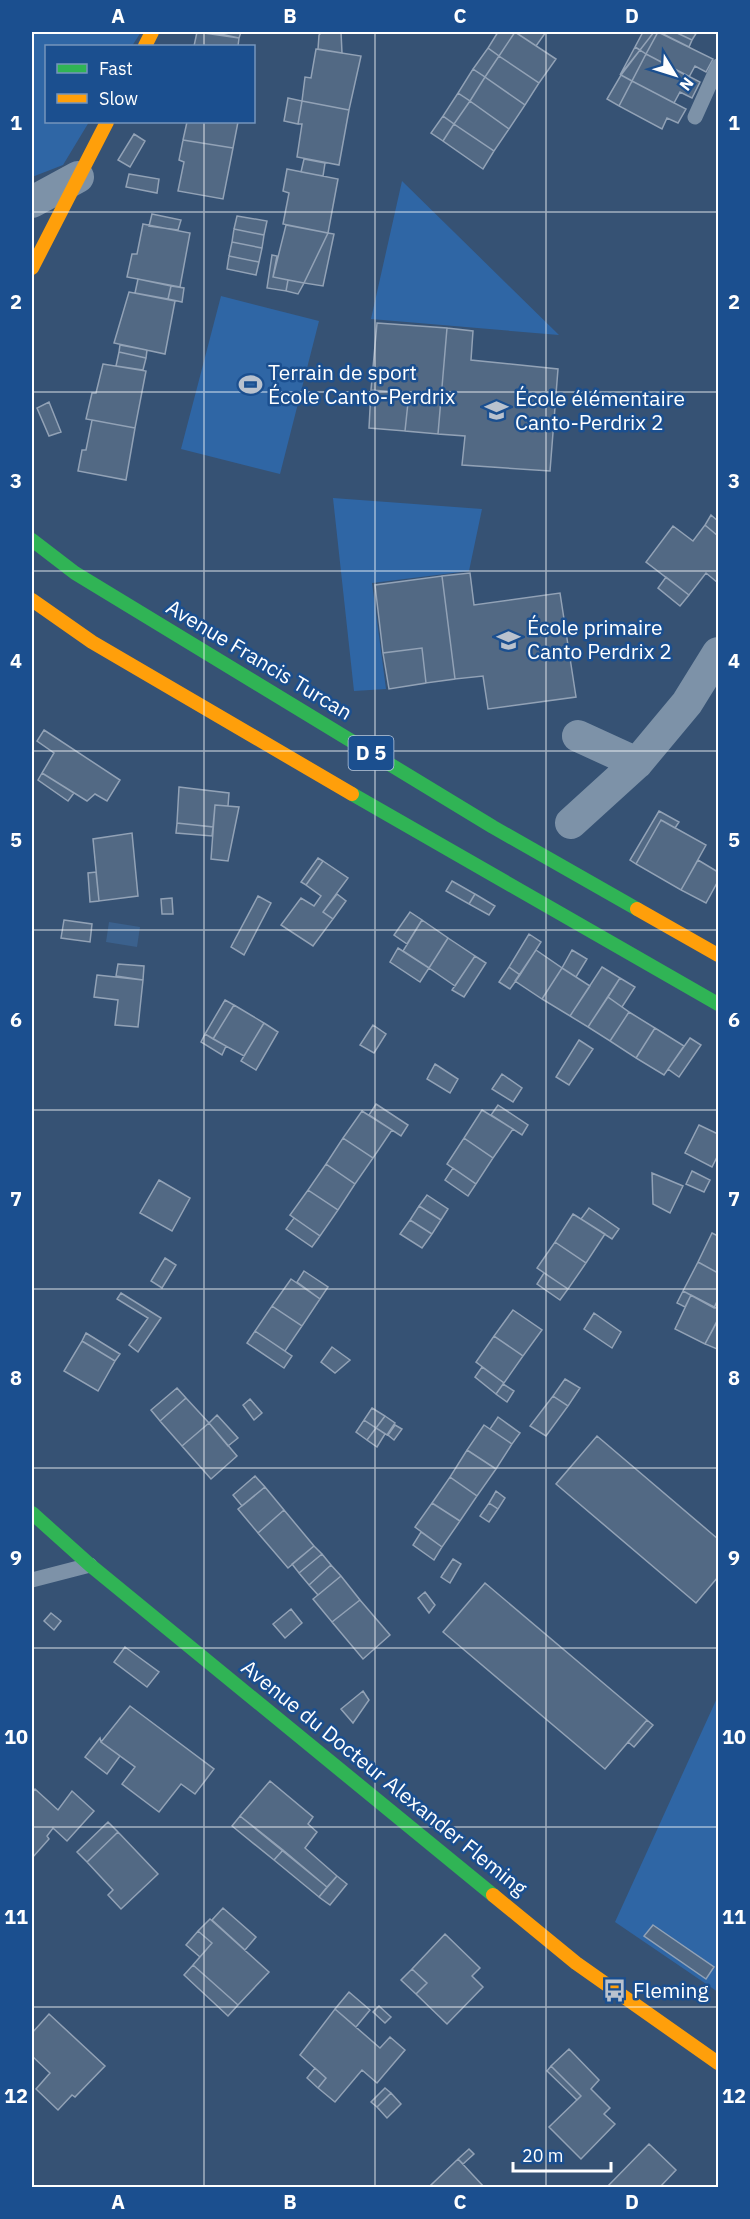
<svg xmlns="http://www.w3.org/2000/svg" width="750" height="2219" font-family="'IBM Plex Sans',sans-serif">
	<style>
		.green { fill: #2f66a5 }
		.water { fill: #3b618d }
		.building { fill: #526984; stroke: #92a2b6; stroke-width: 1.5 }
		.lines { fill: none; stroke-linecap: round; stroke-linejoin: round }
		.lane { stroke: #7d92a8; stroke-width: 15 }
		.street { stroke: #7d92a8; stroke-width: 32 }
		.fast { stroke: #30b455; stroke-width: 14 }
		.slow { stroke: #ff9f0a; stroke-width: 14 }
		.grid { fill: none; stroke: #fff; stroke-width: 1.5; stroke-opacity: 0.55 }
		.labels { text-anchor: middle; stroke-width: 5; stroke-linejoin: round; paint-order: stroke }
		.shield { fill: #1b4f8f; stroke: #bbcadd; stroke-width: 1.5 }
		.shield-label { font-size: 20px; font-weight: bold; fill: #fff }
		.poi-label { font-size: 21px; fill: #fff; stroke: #1b4f8f; text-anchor: start }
		.street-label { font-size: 21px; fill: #fff; stroke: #1b4f8f }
		.neatline { fill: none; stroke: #fff; stroke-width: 2 }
		.grid-label { font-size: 20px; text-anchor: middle; font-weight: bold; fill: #fff }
	</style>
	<rect width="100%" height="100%" fill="#365274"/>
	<path class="green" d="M32 32H141L132 46H46V122H89L63 165 32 177Z
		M402 181 559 335 371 319Z
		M221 296 319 321 280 474 181 449Z
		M333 498 482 509 469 571 372 583 386 689 354 691Z
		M718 1696V1992L615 1922Z"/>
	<path class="water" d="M109 922 140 927 137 947 106 942Z"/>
	<path class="building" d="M197 32 239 38 238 46H194Z
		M211 32H241L239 38Z
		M322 32H341L342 53 318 49 319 35Z
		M498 32H515L499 56 488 48Z
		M515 32 556 59 539 83 499 56Z
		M515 32H546L536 46Z
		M643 32H654L640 50 635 47Z
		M654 32H658L646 54 640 50Z
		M658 32 713 59 706 72 695 66 689 77 646 54Z
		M659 32H675L692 40 689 47Z
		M675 32H697L692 40Z
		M635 47 640 50 620 75Z
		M488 48 499 56 485 77 473 69Z
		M316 49 361 56 349 110 302 101 305 77 311 78Z
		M640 50 646 54 632 81 621 75Z
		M646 54 700 82 692 98 680 92 674 103 632 81Z
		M499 56 539 83 525 105 485 77Z
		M473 69 485 77 470 101 458 93Z
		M621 75 632 81 619 106 607 99Z
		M485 77 525 105 509 129 470 101Z
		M632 81 686 109 678 123 667 118 662 129 619 106Z
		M458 93 470 101 454 124 443 116Z
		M288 98 302 101 298 124 284 121Z
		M302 101 349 110 339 165 297 157 302 124H298Z
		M470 101 509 129 494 151 454 124Z
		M443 116 454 124 443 141 431 133Z
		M187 122H238L233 148 183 140Z
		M454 124 494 151 483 169 443 141Z
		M134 134 145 141 130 167 118 160Z
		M183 140 233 148 223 199 178 191 184 162 179 160Z
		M304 159 325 163 323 176 301 172Z
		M287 169 338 179 328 233 283 224 289 193 283 191Z
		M129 174 159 179 157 193 126 187Z
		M152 214 181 220 178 230 149 226Z
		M237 216 267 221 264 235 234 229Z
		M143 224 190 233 180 287 127 277 132 254H137Z
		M286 225 328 233 304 283 273 277Z
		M234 229 264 235 262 248 232 242Z
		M328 233 334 234 323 286 304 283Z
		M232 242 262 248 259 262 229 256Z
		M272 255 277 256 273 277 288 280 286 291 267 288Z
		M229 256 259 262 256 275 227 269Z
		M138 279 171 286 168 299 135 293Z
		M288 280 304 283 298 294 286 291Z
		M171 286 184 288 182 302 168 299Z
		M129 292 175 301 165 354 114 343Z
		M377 323 447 328 438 434 405 431 409 393 371 390Z
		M447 328 473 331 471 360 558 369 550 471 462 465 465 436 438 434Z
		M120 345 147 350 146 358 119 352Z
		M119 352 146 358 143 370 116 366Z
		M103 364 146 371 135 428 86 419 92 393H96Z
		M371 390 409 393 405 431 369 428Z
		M49 402 61 432 49 436 37 408Z
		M92 420 135 428 126 480 78 471 82 450H86Z
		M711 515 718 521V536L705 525Z
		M705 525 718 536V583L706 573 689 595 646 562 673 526 693 541Z
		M470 573 474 605 560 593 576 697 488 709 483 676 455 679 442 576Z
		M442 576 455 679 426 683 422 648 383 653 375 585Z
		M666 577 689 595 680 606 658 588Z
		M422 648 426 683 389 689 383 653Z
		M44 730 120 780 107 801 95 794 87 801 42 773 54 753 37 741Z
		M42 773 74 793 68 801 38 780Z
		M179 787 229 793 228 806 215 805 213 827 177 823Z
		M215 805 239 807 228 861 211 859Z
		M659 811 679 822 675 828 661 820 636 864 630 860Z
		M661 820 706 845 681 890 636 864Z
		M177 823 213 827 212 836 176 833Z
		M132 833 138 896 99 901 93 839Z
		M318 858 323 861 306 885 301 882Z
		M698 860 718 872V881L706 903 681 890Z
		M323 861 348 878 323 912 333 919 313 946 281 925 301 898 314 906 321 896 306 885Z
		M96 872 99 901 90 902 88 873Z
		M452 881 475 894 469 904 446 891Z
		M337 894 346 901 333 919 323 912Z
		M475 894 495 906 489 915 469 904Z
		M258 896 271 903 244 955 231 947Z
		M172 898 173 914H162L161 899Z
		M410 912 422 920 407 944 394 935Z
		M64 920 92 924 90 942 61 938Z
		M422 920 448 938 429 968 403 951Z
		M529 934 541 942 520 975 509 967Z
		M448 938 475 956 455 986 429 968Z
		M398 948 429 968 420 982 390 962Z
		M536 950 562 968 542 999 515 981Z
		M572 950 587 959 576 977 562 968Z
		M475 956 486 963 464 997 452 990Z
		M118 964 144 966 143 980 116 976Z
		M509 967 520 975 510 989 499 982Z
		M602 967 620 978 588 1027 570 1016Z
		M562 968 590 986 570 1016 542 999Z
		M97 975 143 980 138 1027 115 1025 118 1000 94 997Z
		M620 978 635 987 622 1007 608 997Z
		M608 997 629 1012 610 1041 588 1027Z
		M225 1000 234 1005 213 1039 205 1034Z
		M234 1005 264 1023 244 1056 213 1039Z
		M629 1012 655 1028 636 1058 610 1041Z
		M264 1023 278 1032 256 1070 241 1061Z
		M373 1025 386 1034 374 1053 360 1045Z
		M655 1028 684 1046 664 1075 636 1058Z
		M205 1034 226 1046 222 1055 201 1042Z
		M690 1038 701 1045 679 1077 668 1069Z
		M579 1040 593 1049 569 1085 556 1077Z
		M435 1064 458 1079 450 1093 427 1079Z
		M502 1074 522 1088 513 1102 492 1089Z
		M376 1104 408 1125 401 1136 369 1115Z
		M498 1105 528 1125 522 1135 491 1115Z
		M482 1110 513 1129 493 1158 464 1138Z
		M362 1111 392 1130 373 1158 343 1138Z
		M699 1125 718 1134V1155L712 1167 685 1153Z
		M343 1138 373 1158 355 1184 326 1164Z
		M464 1138 493 1158 476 1184 447 1164Z
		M326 1164 355 1184 338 1210 308 1190Z
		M453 1168 476 1184 468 1196 445 1180Z
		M692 1171 710 1180 704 1192 686 1184Z
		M652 1173 683 1186 670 1213 653 1204Z
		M159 1180 190 1198 172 1231 140 1213Z
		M308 1190 338 1210 320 1236 290 1215Z
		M427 1195 448 1209 441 1220 419 1206Z
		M419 1206 441 1220 432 1234 410 1220Z
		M589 1208 619 1229 612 1239 581 1219Z
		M573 1214 605 1234 586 1263 555 1242Z
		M294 1218 320 1236 312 1247 286 1229Z
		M410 1220 432 1234 422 1248 400 1234Z
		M712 1233 718 1236V1273L698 1262Z
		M555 1242 586 1263 568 1289 537 1268Z
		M165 1258 176 1265 162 1288 151 1281Z
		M698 1262 718 1273V1299L714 1308 683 1291Z
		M304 1271 328 1287 320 1299 297 1282Z
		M544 1273 568 1289 560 1300 537 1284Z
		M291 1279 320 1299 302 1326 272 1306Z
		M683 1291 691 1295 685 1307 677 1303Z
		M121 1293 161 1318 138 1352 129 1345 148 1318 117 1299Z
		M691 1295 718 1309V1319L705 1344 675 1329Z
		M272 1306 302 1326 285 1351 255 1331Z
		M513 1310 542 1330 523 1356 494 1336Z
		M594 1313 621 1332 612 1348 584 1329Z
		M717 1322 718 1323 717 1349 705 1344Z
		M255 1331 292 1356 284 1368 247 1343Z
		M86 1333 120 1354 115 1361 82 1341Z
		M494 1336 523 1356 504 1383 476 1362Z
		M82 1341 115 1361 98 1391 64 1371Z
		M332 1347 350 1360 335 1373 321 1362Z
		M482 1367 504 1383 496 1394 475 1377Z
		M565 1379 580 1388 568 1406 553 1396Z
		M503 1384 514 1391 507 1402 496 1394Z
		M177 1388 186 1398 160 1421 151 1410Z
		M553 1396 568 1406 546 1436 530 1426Z
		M186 1398 209 1423 182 1446 160 1421Z
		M250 1399 262 1413 254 1420 243 1405Z
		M372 1408 385 1416 376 1428 364 1420Z
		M217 1415 238 1438 228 1446 209 1423Z
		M385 1416 395 1423 387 1435 376 1428Z
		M498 1417 520 1433 512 1444 490 1429Z
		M364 1420 376 1428 367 1440 356 1432Z
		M209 1423 237 1456 211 1479 182 1446Z
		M395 1425 402 1429 394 1440 388 1435Z
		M484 1425 512 1444 496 1469 467 1450Z
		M376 1428 385 1434 377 1447 367 1440Z
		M597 1436 718 1539V1577L696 1603 556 1484Z
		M467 1450 496 1469 477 1496 450 1477Z
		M255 1476 265 1487 242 1506 233 1495Z
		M450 1477 477 1496 460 1521 432 1503Z
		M265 1487 284 1510 258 1533 238 1509Z
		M496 1491 505 1498 498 1509 489 1503Z
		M432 1503 460 1521 442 1547 415 1527Z
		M489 1503 498 1509 489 1522 480 1516Z
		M284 1510 314 1546 288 1568 258 1533Z
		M421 1532 442 1547 434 1560 413 1545Z
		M314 1546 322 1554 299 1573 292 1564Z
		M322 1554 331 1565 309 1585 299 1573Z
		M453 1559 461 1564 450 1583 441 1577Z
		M331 1565 341 1576 318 1595 309 1585Z
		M341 1576 360 1600 332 1622 313 1599Z
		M485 1583 647 1720 605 1769 443 1632Z
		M425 1592 435 1605 429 1613 418 1598Z
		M360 1600 390 1635 363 1659 332 1622Z
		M291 1609 302 1623 285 1638 273 1624Z
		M51 1613 61 1621 54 1630 44 1621Z
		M125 1647 159 1672 147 1687 114 1662Z
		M363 1691 369 1700 353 1723 341 1709Z
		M130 1706 214 1769 195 1794 181 1784 159 1812 122 1784 135 1767 101 1742Z
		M647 1720 653 1725 634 1747 628 1742Z
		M100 1738 101 1742 120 1756 107 1774 85 1757Z
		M270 1781 313 1817 308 1824 317 1832 305 1848 337 1876 327 1887 240 1816Z
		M35 1789 58 1810 72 1791 94 1811 67 1841 53 1828 47 1836 49 1839 32 1858V1793Z
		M240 1816 283 1850 274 1860 232 1826Z
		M108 1822 118 1832 87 1862 77 1852Z
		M118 1832 158 1874 121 1909 108 1895 113 1890 87 1862Z
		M283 1850 327 1887 319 1897 274 1860Z
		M337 1876 347 1884 330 1905 319 1897Z
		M223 1908 256 1937 245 1950 212 1920Z
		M210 1919 269 1972 238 2005 193 1965 212 1943 198 1931Z
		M653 1925 714 1967 706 1979 644 1936Z
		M198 1931 212 1943 200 1957 186 1945Z
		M445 1934 480 1968 472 1976 483 1987 447 2024 416 1994 427 1983 412 1969Z
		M193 1965 238 2005 228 2016 184 1975Z
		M412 1969 427 1983 416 1994 401 1980Z
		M349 1992 370 2010 356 2027 335 2009Z
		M379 2006 391 2017 385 2023 373 2012Z
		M335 2009 380 2048 390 2037 405 2050 377 2083 362 2070 335 2102 318 2088 326 2078 300 2055Z
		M49 2014 105 2066 75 2097 72 2095 58 2110 36 2089 50 2073 32 2056V2033Z
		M569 2049 599 2080 591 2089 610 2108 604 2114 615 2124 581 2159 549 2127 581 2096 551 2066Z
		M551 2066 581 2096 577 2100 547 2071Z
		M315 2068 326 2078 318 2088 307 2078Z
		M385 2088 391 2093 377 2107 371 2102Z
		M391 2093 401 2104 387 2118 377 2107Z
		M649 2144 676 2170 659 2188H606Z
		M469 2149 474 2154 463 2164 458 2159Z
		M458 2159 485 2188H431L430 2186Z"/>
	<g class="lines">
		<path class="lane" d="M695 117 718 66
			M32 1580 90 1565"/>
		<path class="street" d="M32 202 78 177
			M578 736 637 763
			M571 823 637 763 687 703 718 653"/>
		<path class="fast" d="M32 540 75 573 493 827 637 909
			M352 794 718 1004
			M32 1513 90 1565 493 1895"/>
		<path class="slow" d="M145 46 152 32
			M32 268 107 122
			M32 600 92 642 352 794
			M637 909 718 955
			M493 1895 576 1963 718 2063"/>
	</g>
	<path class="grid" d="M204 32V46M375 32V2188M546 32V2188M204 122V2188M32 212H718M32 392H718M32 571H718M32 751H718M32 930H718M32 1110H718M32 1289H718M32 1468H718M32 1648H718M32 1827H718M32 2007H718"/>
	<defs>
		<symbol id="stadium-bare" viewBox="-9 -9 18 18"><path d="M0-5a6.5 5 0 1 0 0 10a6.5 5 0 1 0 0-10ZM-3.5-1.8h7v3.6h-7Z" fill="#b9c2ce" stroke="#1b4f8f" stroke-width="2.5" paint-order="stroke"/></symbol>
		<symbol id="school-bare" viewBox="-9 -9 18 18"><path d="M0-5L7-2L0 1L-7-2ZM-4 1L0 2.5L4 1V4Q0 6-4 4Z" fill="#b9c2ce" stroke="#1b4f8f" stroke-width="2.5" paint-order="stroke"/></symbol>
		<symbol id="bus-bare" viewBox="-9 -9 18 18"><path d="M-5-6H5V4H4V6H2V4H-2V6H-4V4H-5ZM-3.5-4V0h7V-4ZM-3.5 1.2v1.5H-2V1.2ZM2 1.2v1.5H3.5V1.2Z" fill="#b9c2ce" stroke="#1b4f8f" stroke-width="2.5" paint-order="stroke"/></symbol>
	</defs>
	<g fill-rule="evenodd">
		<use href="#stadium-bare" x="234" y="368" width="33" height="33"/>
		<use href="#school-bare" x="480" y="394" width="33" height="33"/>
		<use href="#school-bare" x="492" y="624" width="33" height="33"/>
		<use href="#bus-bare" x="598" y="1974" width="33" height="33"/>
	</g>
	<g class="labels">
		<rect class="shield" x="348.5" y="736" width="45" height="34" rx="4.5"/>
		<g class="shield-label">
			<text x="371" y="760">D 5</text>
		</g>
		<g class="poi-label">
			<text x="268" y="380">Terrain de sport<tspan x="268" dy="24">École Canto-Perdrix</tspan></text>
			<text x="515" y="406">École élémentaire<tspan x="515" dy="24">Canto-Perdrix 2</tspan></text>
			<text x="527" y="635">École primaire<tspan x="527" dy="24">Canto Perdrix 2</tspan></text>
			<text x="633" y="1998">Fleming</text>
		</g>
		<g class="street-label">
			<text transform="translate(259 660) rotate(31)" y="7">Avenue Francis Turcan</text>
			<text transform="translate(384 1778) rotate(39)" y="7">Avenue du Docteur Alexander Fleming</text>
		</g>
	</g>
	<rect width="750" height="2219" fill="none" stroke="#1b4f8f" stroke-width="66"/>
	<rect x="45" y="45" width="210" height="78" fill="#1b4f8f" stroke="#7695bc" stroke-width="1.5"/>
	<rect x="57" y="64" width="30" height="9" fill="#30b455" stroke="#7695bc" stroke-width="1.5"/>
	<text x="99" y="75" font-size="18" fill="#ffffff">Fast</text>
	<rect x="57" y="94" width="30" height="9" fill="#ff9f0a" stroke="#7695bc" stroke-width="1.5"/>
	<text x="99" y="105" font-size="18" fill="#ffffff">Slow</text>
	<g transform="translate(675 75) rotate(128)" stroke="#1b4f8f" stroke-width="4.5" paint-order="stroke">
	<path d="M0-4.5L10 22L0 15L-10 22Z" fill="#ffffff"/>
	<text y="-9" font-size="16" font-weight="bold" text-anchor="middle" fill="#ffffff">N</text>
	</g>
	<path d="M513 2162v9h98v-9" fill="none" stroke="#ffffff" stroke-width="3"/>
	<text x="522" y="2162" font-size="18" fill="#ffffff" stroke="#1b4f8f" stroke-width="4.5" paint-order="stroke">20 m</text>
	<rect x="33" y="33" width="684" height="2153" class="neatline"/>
	<g class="grid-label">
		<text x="118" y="23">A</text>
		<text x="290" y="23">B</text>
		<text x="460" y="23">C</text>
		<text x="632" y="23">D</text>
		<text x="16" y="130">1</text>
		<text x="734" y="130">1</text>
		<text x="16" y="309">2</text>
		<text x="734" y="309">2</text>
		<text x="16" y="488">3</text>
		<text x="734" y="488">3</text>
		<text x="16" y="668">4</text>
		<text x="734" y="668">4</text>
		<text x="16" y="847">5</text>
		<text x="734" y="847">5</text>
		<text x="16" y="1027">6</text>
		<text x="734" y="1027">6</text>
		<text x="16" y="1206">7</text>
		<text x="734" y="1206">7</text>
		<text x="16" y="1385">8</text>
		<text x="734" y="1385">8</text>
		<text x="16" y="1565">9</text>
		<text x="734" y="1565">9</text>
		<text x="16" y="1744">10</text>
		<text x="734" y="1744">10</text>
		<text x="16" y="1924">11</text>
		<text x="734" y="1924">11</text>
		<text x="16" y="2103">12</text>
		<text x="734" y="2103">12</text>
		<text x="118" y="2209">A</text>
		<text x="290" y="2209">B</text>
		<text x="460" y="2209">C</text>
		<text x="632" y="2209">D</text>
	</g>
</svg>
